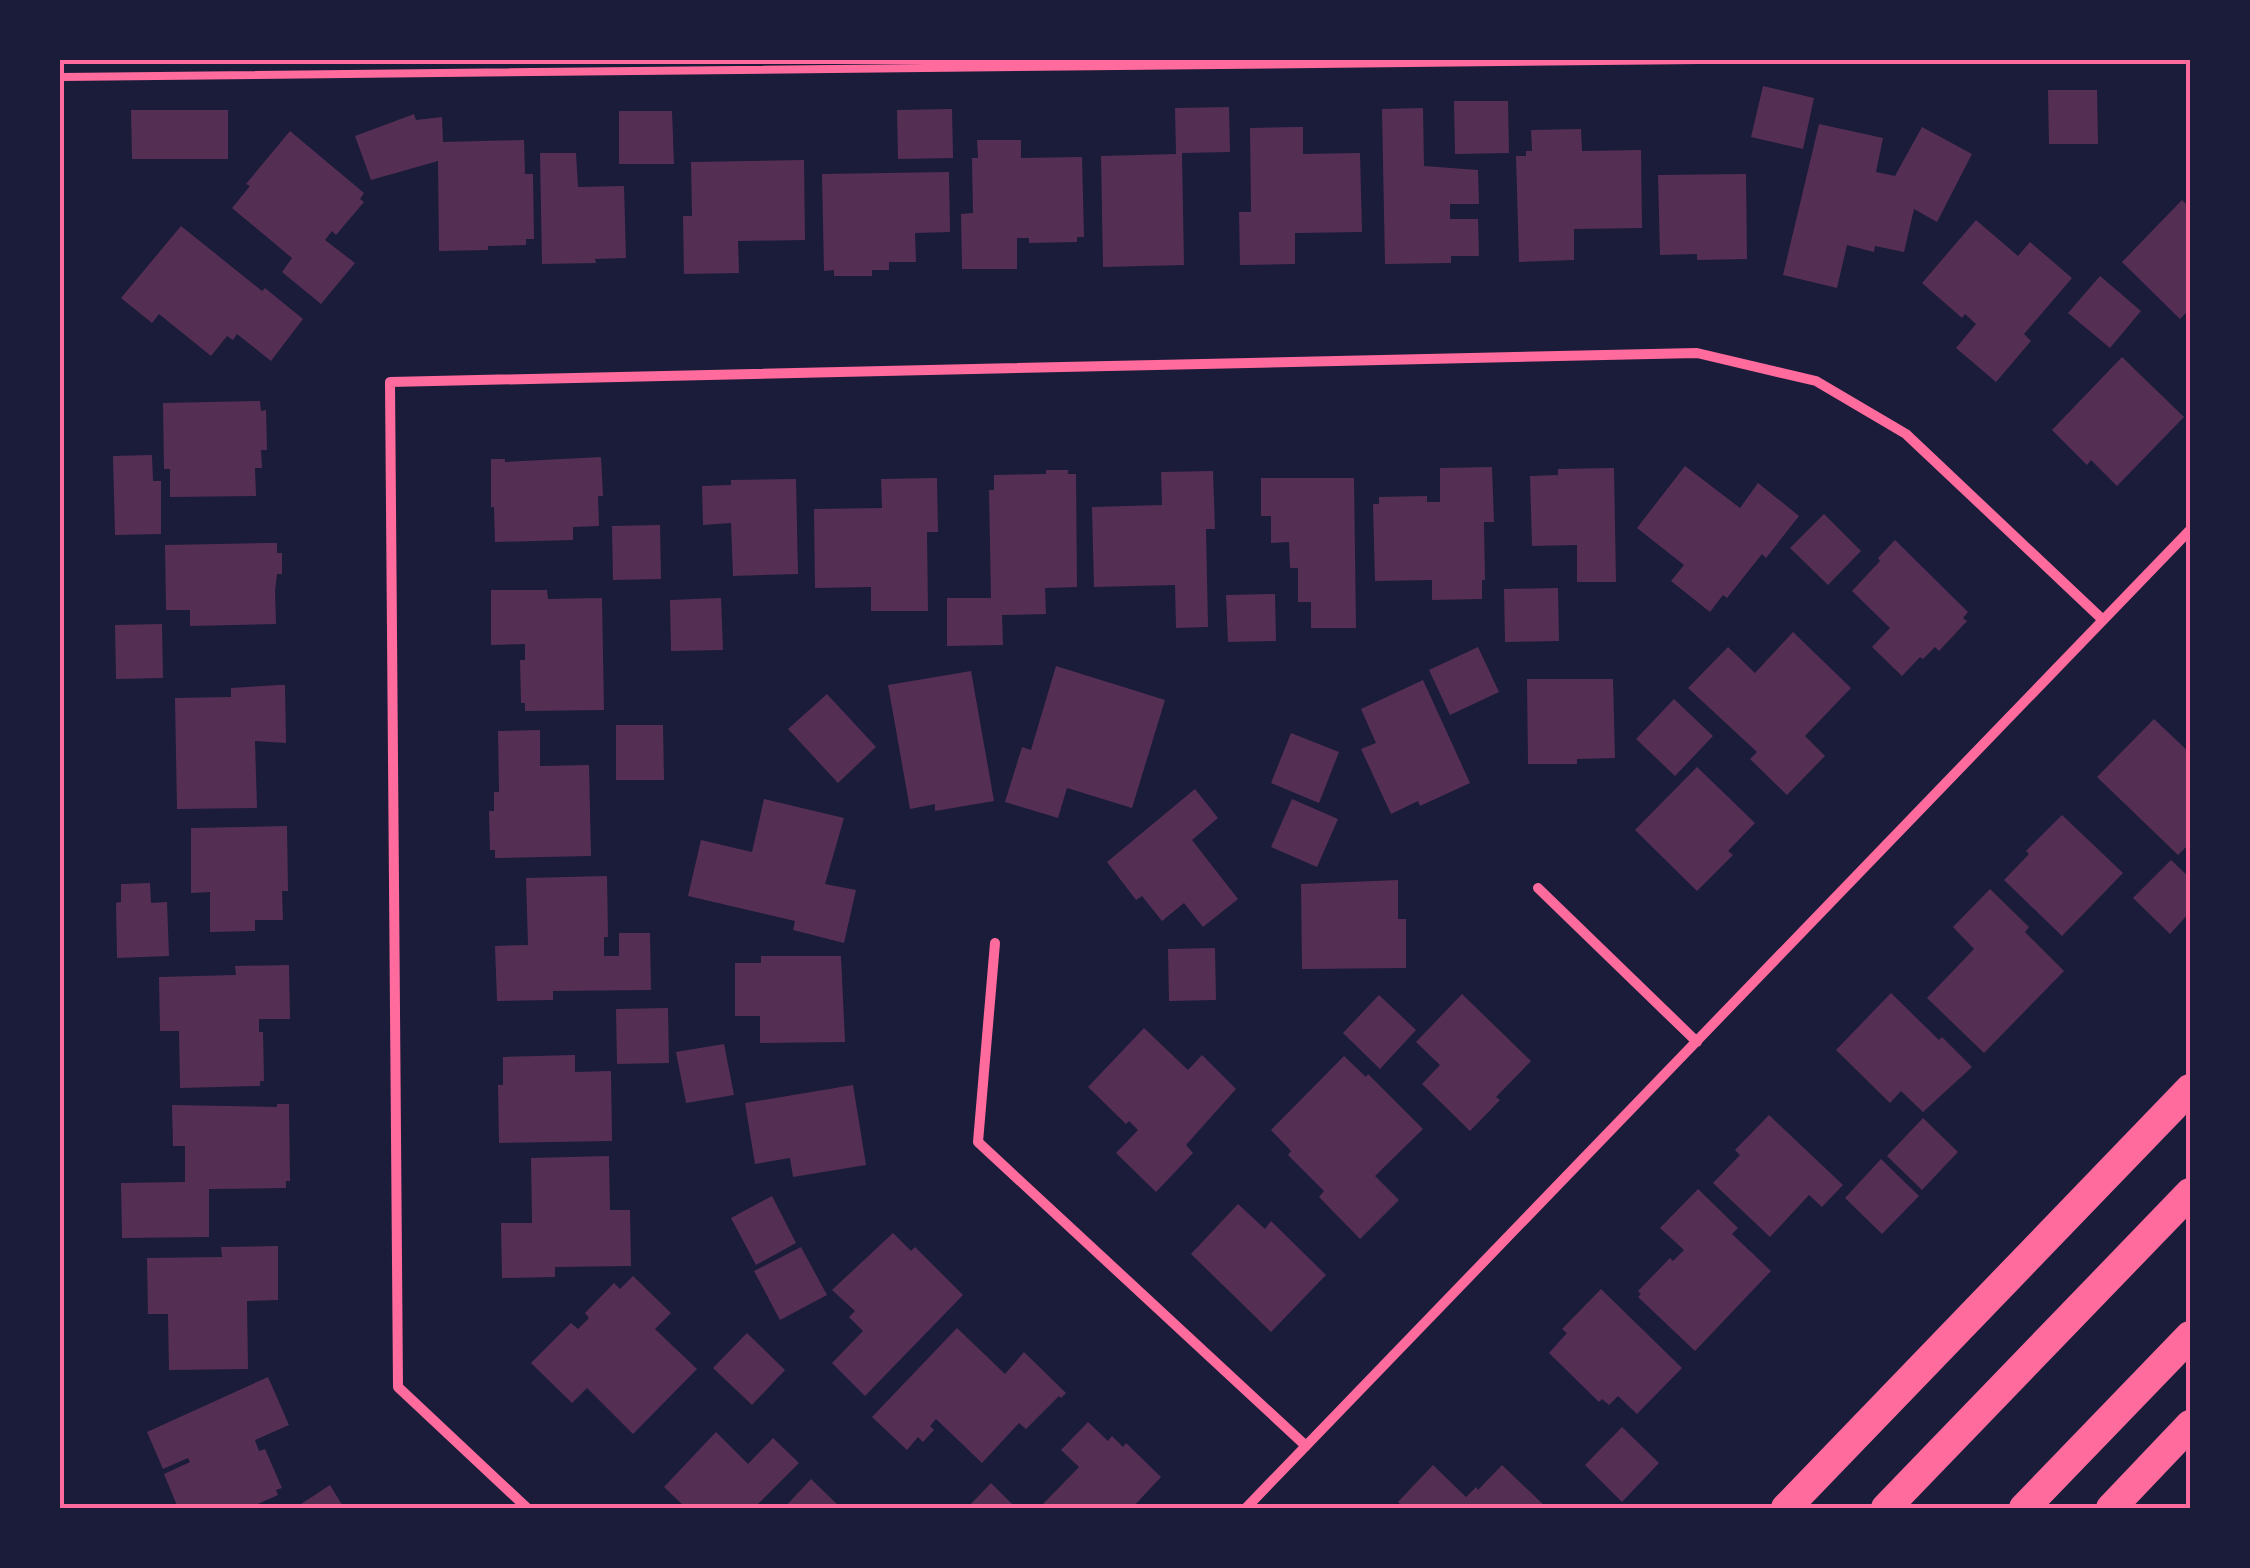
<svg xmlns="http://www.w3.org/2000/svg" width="2250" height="1568" font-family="'Varela Round',sans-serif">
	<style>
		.building { fill: #542f53 }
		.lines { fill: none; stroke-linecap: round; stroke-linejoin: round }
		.service { stroke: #ff6b9d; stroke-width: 8 }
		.minor { stroke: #ff6b9d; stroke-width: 10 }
		.motorway { stroke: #ff6b9d; stroke-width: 30 }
		.neatline { fill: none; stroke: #ff6b9d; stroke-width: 4 }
	</style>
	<rect width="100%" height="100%" fill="#1b1b3a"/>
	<path class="building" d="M1763 86 1814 98 1803 149 1751 137Z
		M2048 90H2097L2098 144H2049Z
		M1454 101H1508L1509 153 1455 154Z
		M1229 107 1230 152 1182 153 1184 265 1103 267 1101 156 1176 154 1175 108Z
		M1423 108 1424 166 1478 170 1479 204H1450V219H1478L1479 256H1451V263L1385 264 1382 109Z
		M952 109 953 158 898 159 897 110Z
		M131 110H228V159H132Z
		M619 111H672L674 164H619Z
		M414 114 416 120 442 117 443 142 524 140 525 174H533L534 239H526V245L488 246V250L439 251 438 161 371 180 355 136Z
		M1819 124 1883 138 1876 172 1895 176 1922 127 1972 154 1937 222 1914 209 1904 252 1875 246 1874 252 1847 245 1837 288 1783 275Z
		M1303 127V154L1360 153 1362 232 1295 233V264L1240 265 1239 212H1251L1250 128Z
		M1581 129 1582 151 1641 150 1642 228 1574 229V260L1519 262 1516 156H1526V151H1532L1531 130Z
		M290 131 364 193 360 199 364 202 336 235 332 231 325 240 355 263 321 304 282 272 292 258 232 208 250 186 246 184Z
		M977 140H1021V158L1082 157 1084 237H1077V242L1029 243V238H1017V269H962L961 214 973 213 972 158H978Z
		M540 153H576L578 187 624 186 626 258 595 259 596 263 542 264Z
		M804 160 805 240 738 241 739 273 684 274 683 216H692L691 162Z
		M949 172 950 232 915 233 916 262H889V270H872V276H834V270L824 271 822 174Z
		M1746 174 1747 259 1697 260V254L1660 255 1658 175Z
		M2182 200 2190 208V309L2180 319 2122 262Z
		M1976 220 2018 256 2030 242 2072 278 2024 334 2031 341 1996 382 1956 348 1976 324 1965 314 1962 318 1922 283Z
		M181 226 262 291 265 288 303 319 271 361 237 334 233 340 227 336 211 356 159 314 152 323 121 298Z
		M2100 276 2141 311 2110 348 2068 313Z
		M2122 357 2184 417 2117 486 2091 460 2087 465 2052 430Z
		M260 401 261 411 266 410 267 450H261L262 468H255L256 496 170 497V469H164L163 403Z
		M152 455 153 481H161V534L115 535 113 456Z
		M601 457 603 496H598L599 526 573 527V540L495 542 494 507H491V459H505V462Z
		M1685 466 1740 508 1758 483 1799 516 1766 558 1762 554 1727 598 1723 595 1710 612 1671 581 1684 565 1637 528Z
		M1492 467 1494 522H1484L1485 580H1482V599L1432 600V580L1375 581 1373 504H1379V497L1427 496V502H1440V468Z
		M1614 468 1616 582H1577V545L1532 546 1530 476 1558 475V469Z
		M1046 470H1068V474H1076L1077 587 1045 588 1046 614 1002 615 1003 645 947 646V598H991L989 490H994V475L1046 474Z
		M1213 471 1215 529H1206L1208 627 1176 628 1175 585 1094 587 1092 507 1162 505 1161 472Z
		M937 478 938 532H927L928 611H871V587L815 588 814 509 882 508 881 479Z
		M1261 478H1354L1356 628H1311V602H1298V568H1290L1289 542 1271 543V516H1261Z
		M796 479 798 574 733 576 731 523 703 525 702 486 731 485V480Z
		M1824 514 1861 551 1828 585 1790 548Z
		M660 525 661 579 613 580 612 526Z
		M1895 540 1968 612 1963 618 1967 621 1939 651 1935 647 1923 659 1920 657 1902 676 1872 647 1890 628 1852 591 1880 561 1878 558Z
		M264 543H277V553H282V574H277L275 591 276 624 190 626V610H166L165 545Z
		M1558 588 1559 641 1505 642 1504 589Z
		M491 590H547L548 599 602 598 604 710 525 711V703H521L520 660H525V644L491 645Z
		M1275 594 1276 641 1228 642 1226 595Z
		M721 598 723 650 671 651 670 600Z
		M162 624 163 678 116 679 115 625Z
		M1793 632 1851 688 1805 736 1825 756 1787 795 1750 759 1757 752 1688 688 1728 647 1755 673Z
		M1478 647 1499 692 1450 715 1429 670Z
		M1056 666 1165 700 1132 808 1067 788 1058 818 1005 802 1022 747 1031 750Z
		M971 671 994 801 935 811V804L910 809 888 685Z
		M1527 679H1613L1615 758 1577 759V764H1528Z
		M1423 680 1470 783 1420 806 1418 801 1391 814 1361 749 1376 743 1361 709Z
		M279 685H285L286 743 255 741 257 808 177 809 175 698 231 697V688Z
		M827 694 876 747 838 783 788 729Z
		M1674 699 1713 736 1675 776 1636 739Z
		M2154 719 2190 753V843L2178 855 2097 777Z
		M616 725H663L664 780H616Z
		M540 730V766L589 765 591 856 495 858V850H490L489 811H494V792H499L498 731Z
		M1291 733 1339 752 1319 803 1271 783Z
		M1697 767 1755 823 1728 851 1733 855 1697 891 1635 830Z
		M1195 789 1218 818 1192 840 1238 899 1203 927 1184 903 1162 921 1142 896 1136 900 1107 862Z
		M764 799 844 818 825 884 856 890 844 943 793 930 795 921 688 896 701 840 752 852Z
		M1292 799 1338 819 1317 867 1271 847Z
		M2062 815 2123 873 2062 936 2004 880 2029 854 2026 851Z
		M287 826 288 891H282L283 920H255V931L210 932V892L191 893V828Z
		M2171 860 2190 878V912L2170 934 2133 898Z
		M607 876 608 937H604V956H619V933H650L651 990 553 991V1000L497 1001 495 946 528 945 526 878Z
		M1398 880V919H1406V968L1302 969 1301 884Z
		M150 883 151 903 167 902 169 956 117 958 116 903 121 902V884Z
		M1990 889 2029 927 2025 932 2064 971 1984 1053 1927 998 1974 949 1953 927Z
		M1215 948 1216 1000 1169 1001 1168 949Z
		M761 956H841L845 1042 760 1043V1016H735V963H761Z
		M289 965 290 1019H259V1032H263L264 1081H260V1086L180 1088 179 1031H160L159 977 236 975 235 966Z
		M1891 993 1939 1040 1942 1037 1972 1067 1923 1112 1901 1091 1890 1103 1836 1050Z
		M1462 994 1531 1061 1496 1097 1500 1100 1470 1131 1422 1084 1440 1065 1416 1042Z
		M1379 995 1416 1030 1380 1069 1343 1033Z
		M668 1008 669 1063 617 1064 616 1009Z
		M1144 1028 1188 1070 1202 1055 1236 1089 1186 1145 1193 1153 1156 1192 1116 1153 1138 1130 1129 1121 1126 1124 1088 1087Z
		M724 1044 734 1095 686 1103 676 1052Z
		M575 1055V1072L611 1071 612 1141 499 1143 498 1085H503V1057Z
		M1344 1056 1366 1077 1368 1074 1423 1129 1375 1176 1399 1200 1360 1239 1319 1197 1324 1191 1288 1155 1291 1151 1271 1130Z
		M853 1085 866 1165 793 1177 790 1158 755 1164 745 1103Z
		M277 1104H289L290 1181H286V1188L209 1189V1237L122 1238 121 1183 185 1182V1146H173L172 1105 277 1107Z
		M1769 1115 1843 1185 1822 1207 1809 1195 1770 1237 1713 1183 1740 1155 1735 1150Z
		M1923 1118 1958 1152 1922 1190 1887 1156Z
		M609 1156 610 1210H630L631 1266 555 1267V1277L502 1278 501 1223H532L531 1158Z
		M1881 1159 1919 1196 1882 1234 1845 1198Z
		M1698 1189 1738 1228 1732 1234 1771 1271 1695 1351 1638 1297 1641 1294 1638 1291 1670 1258 1673 1261 1684 1250 1660 1228Z
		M772 1196 796 1243 756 1265 731 1218Z
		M1238 1204 1265 1229 1271 1221 1326 1275 1271 1332 1191 1254Z
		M893 1233 911 1251 915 1247 963 1295 865 1396 832 1363 863 1331 849 1317 855 1311 832 1290Z
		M278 1246V1300L247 1301 248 1369 169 1370 168 1314H148L147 1258 222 1257 221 1247Z
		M801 1247 827 1295 780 1320 754 1271Z
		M633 1276 671 1313 655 1329 697 1369 633 1434 587 1388 572 1403 531 1363 571 1323 578 1329 589 1318 585 1313 614 1283 620 1289Z
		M1601 1289 1682 1368 1637 1414 1618 1396 1609 1405 1602 1399 1599 1402 1549 1353 1567 1333 1562 1329Z
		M957 1328 1005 1374 1024 1352 1066 1393 1061 1398 1059 1396 1026 1429 1019 1423 982 1463 936 1419 930 1426 934 1430 923 1442 918 1437 907 1450 872 1417Z
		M747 1333 785 1370 752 1405 713 1368Z
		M268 1377 289 1425 255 1440 259 1451 265 1449 282 1488 276 1490 278 1495 249 1508H178L164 1474 190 1462 188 1458 163 1469 147 1432Z
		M1088 1422 1108 1441 1112 1436 1123 1447 1126 1443 1161 1477 1132 1508H1047L1043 1504 1079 1467 1061 1450Z
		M1622 1427 1659 1463 1622 1502 1585 1465Z
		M716 1432 748 1464 773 1438 799 1463 754 1508H686L664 1487Z
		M1433 1465 1466 1497 1476 1487 1478 1490 1502 1465 1547 1508H1404L1398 1502Z
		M811 1479 841 1508H784Z
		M991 1483 1016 1508H967Z
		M330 1485 344 1508H295Z"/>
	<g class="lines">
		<path class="service" d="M60 77 1700 60"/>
		<path class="minor" d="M1538 888 1697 1042
			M995 943 978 1142 1306 1446
			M527 1508 398 1387 390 382 1697 353 1816 381 1906 434 2103 620
			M1246 1508 2190 530"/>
		<path class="motorway" d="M1786 1508 2190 1089
			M1886 1508 2190 1193
			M2024 1508 2190 1336
			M2111 1508 2190 1425"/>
	</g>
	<rect width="2250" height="1568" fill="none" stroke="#1b1b3a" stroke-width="125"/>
	<rect x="62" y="62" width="2126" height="1444" class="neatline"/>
</svg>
